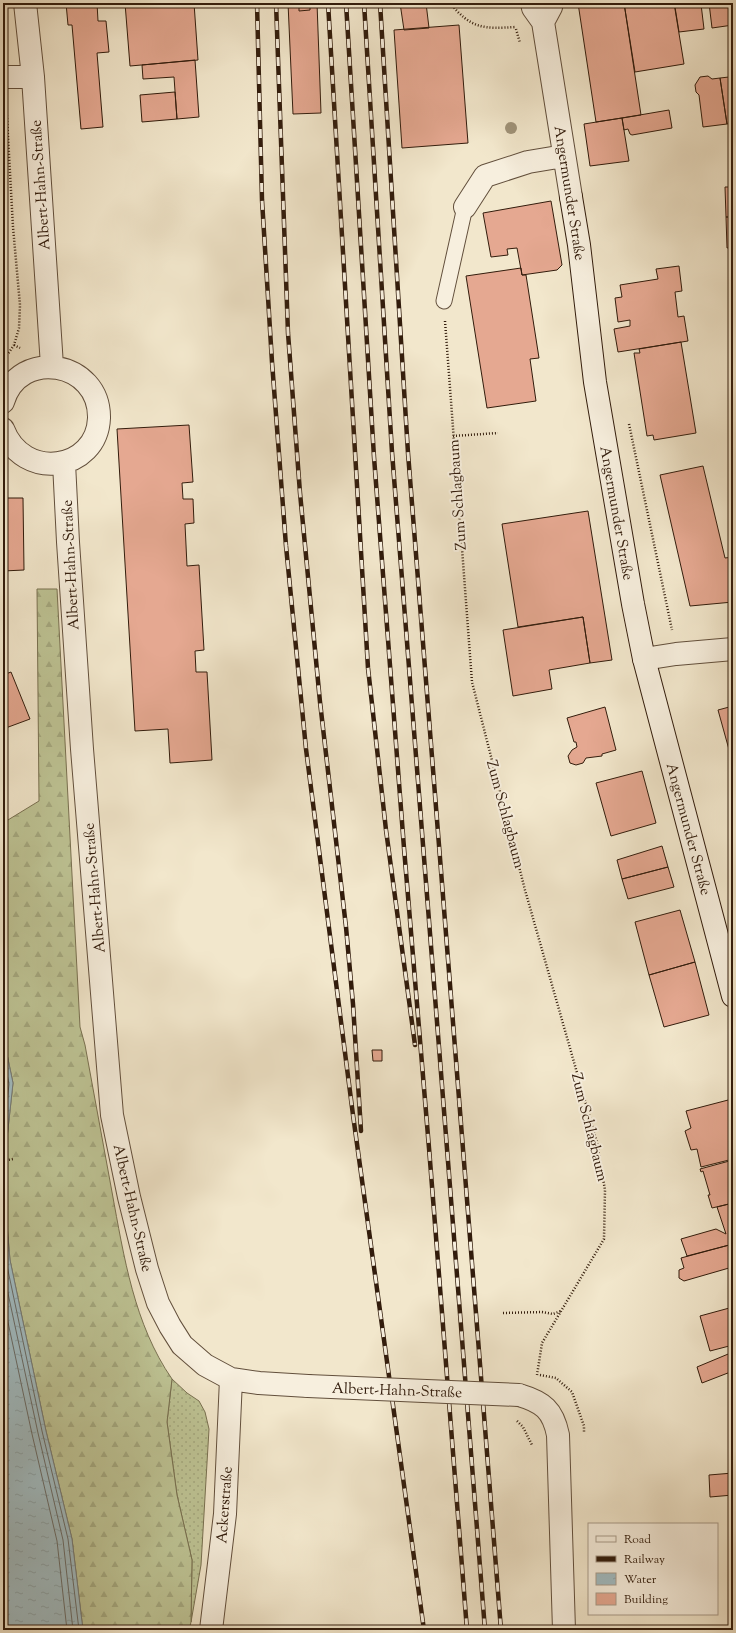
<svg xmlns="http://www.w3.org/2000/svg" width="736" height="1633" font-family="'Sorts Mill Goudy',serif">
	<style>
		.grass { fill: url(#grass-dots); stroke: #787050 }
		.forest { fill: url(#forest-firs); stroke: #787050 }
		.water { fill: url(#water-ripples); stroke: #757c79 }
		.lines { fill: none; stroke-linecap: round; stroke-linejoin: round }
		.shore { stroke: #6a6c67; stroke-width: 1 }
		.building { fill: #e5a891; stroke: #321c0c }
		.lane-casing { stroke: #624f3c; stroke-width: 17 }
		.street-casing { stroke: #624f3c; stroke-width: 24 }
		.secondary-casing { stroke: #321c0c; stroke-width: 24 }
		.path { stroke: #321c0c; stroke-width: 2.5; stroke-dasharray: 1 2; stroke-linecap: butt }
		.lane { stroke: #f7efde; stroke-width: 15 }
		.street { stroke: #f7efde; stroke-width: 22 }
		.secondary { stroke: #f7efde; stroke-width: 22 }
		.rail-casing { stroke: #321c0c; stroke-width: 4.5 }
		.rail { stroke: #f7efde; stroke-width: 3; stroke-dasharray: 9; stroke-linecap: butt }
		.street-bridge-casing { stroke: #624f3c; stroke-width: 24; stroke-linecap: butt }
		.street-bridge { stroke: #f7efde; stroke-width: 22 }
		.tree { fill: #a09379 }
		.labels { text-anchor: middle; stroke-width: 4; stroke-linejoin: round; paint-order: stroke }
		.street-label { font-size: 15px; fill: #321c0c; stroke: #f7efde }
	</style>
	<defs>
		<pattern id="grass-dots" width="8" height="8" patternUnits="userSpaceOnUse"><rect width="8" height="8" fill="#bec495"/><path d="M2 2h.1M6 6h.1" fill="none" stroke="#a4a87f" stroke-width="1.8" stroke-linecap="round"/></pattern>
		<pattern id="forest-firs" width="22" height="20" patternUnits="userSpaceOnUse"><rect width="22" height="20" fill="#bec495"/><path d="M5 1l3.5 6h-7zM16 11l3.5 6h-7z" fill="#a4a87f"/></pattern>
		<pattern id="water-ripples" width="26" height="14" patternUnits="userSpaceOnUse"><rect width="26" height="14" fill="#a1bcc2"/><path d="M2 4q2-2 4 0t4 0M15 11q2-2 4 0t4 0" fill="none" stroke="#8ba1a6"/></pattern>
	</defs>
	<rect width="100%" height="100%" fill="#f2e7cc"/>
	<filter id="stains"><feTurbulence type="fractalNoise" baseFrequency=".005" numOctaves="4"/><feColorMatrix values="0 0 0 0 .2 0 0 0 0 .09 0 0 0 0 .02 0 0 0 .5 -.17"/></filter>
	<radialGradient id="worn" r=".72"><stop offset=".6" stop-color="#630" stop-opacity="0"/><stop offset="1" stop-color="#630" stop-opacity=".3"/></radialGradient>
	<path class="grass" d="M172 1379 187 1393 199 1401 205 1412 209 1429 201 1565 191 1622 192 1560 177 1495 167 1422Z"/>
	<path class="forest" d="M37 589H57L80 1027 85 1045C94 1094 103 1143 112 1192 124 1257 134 1324 172 1379L167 1422 177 1495 192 1560 191 1622 189 1630H83L72 1539 46 1431 10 1260 3 1175 13 1083 3 1035V823L39 801Z"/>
	<path class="water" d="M3 1035 13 1083 3 1175Z
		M3 1181 10 1260 46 1431 72 1539 83 1630H3Z"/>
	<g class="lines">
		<path class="shore" d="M3 1054 9 1084 3 1143
			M3 1226 6 1261 42 1431 68 1539 79 1630
			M3 1270 38 1433 63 1540 73 1630
			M3 1299 32 1434 57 1541 67 1630"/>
	</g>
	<path class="building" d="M66 3H97L98 21H106L109 52 97 53 103 127 81 129 72 25H68Z
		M125 3H194L198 60 130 66Z
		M288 3H317L321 113 293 114Z
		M299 3H310V10L299 11Z
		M400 3H426L429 28 404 30Z
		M578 3H624L641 115 596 122Z
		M624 3H674L684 64 635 72Z
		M709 3H733V25L712 28Z
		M701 4 704 29 679 32 675 7Z
		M459 25 468 143 402 148 394 30Z
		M195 60 199 117 177 119 174 77 143 79 142 65Z
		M732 73 733 123 727 124 720 78 729 77Z
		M708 76 712 79 720 78 727 124 703 127 699 95 696 92 695 85 700 77Z
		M175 92 177 119 142 122 140 95Z
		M669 110 672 128 632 135 630 134 628 129 624 130 622 118Z
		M622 118 629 161 590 166 584 124Z
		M725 187H733V217H726Z
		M551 201 562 265 557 270 522 275 517 248 507 249 508 255 491 257 483 213Z
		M726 217H733V247L727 248Z
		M679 266 682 291 675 292 678 317 684 316 688 341 618 352 614 329 630 326V320L618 322 615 298 622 297 620 285 658 279 656 269Z
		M521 268 522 275H526L539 358 530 359 536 401 487 408 466 276Z
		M681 342 696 433 654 440 653 435 647 436 634 353H640L639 349Z
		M189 425 193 482 182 483 183 499H193L194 523 185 524 187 566 199 565 204 650 195 651 196 672H207L212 760 170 763 168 729 135 731 117 429Z
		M703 466 725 558 733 557V602L690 606 660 475Z
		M3 498H23L24 570 3 571Z
		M588 511 612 660 590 663 583 617 518 627 502 524Z
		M583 617 590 663 549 670 552 689 513 696 503 630Z
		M11 672 30 719 3 729V675Z
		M733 706V764L718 710Z
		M605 707 616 750 602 754V756L586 758 583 763 576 765 570 763 568 756 572 750 577 747 576 742H574L567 718Z
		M642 771 656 823 611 836 596 783Z
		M662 846 668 867 622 879 617 860Z
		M668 867 674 887 628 899 622 879Z
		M680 910 695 962 649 975 635 922Z
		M695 962 709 1015 664 1027 649 975Z
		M372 1050H382V1061H373Z
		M732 1099 733 1104V1159L701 1167 697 1149 691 1150 685 1131 691 1128 686 1111Z
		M733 1160V1203L712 1208 708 1195H710L703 1171 701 1172 700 1169Z
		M733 1203V1244L687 1256 681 1239 716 1229 726 1234 717 1207Z
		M733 1244V1274L731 1275 729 1268 684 1281 679 1278V1270L684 1268 681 1258Z
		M733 1307V1345L710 1351 700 1316Z
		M733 1352V1371L702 1383 697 1367Z
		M733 1473V1495L710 1497 709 1475Z"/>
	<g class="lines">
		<defs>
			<path id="lane" d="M444 301 465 207"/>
			<path id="street" d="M25 3 33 77 52 366
				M532 3 533 8 543 22 571 197
				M543 22 551 7 552 3
				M3 77H33
				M465 207 485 176 528 162 564 156
				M3 402C19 347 100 361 99 418 97 471 23 482 3 429
				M64 463 68 542 82 749 112 1115 129 1197 147 1269 158 1303 170 1326 182 1345 205 1365 231 1379 259 1383 308 1386
				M644 659 676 654 733 649
				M519 1395C543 1402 553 1410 558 1435L564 1630
				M211 1630 225 1514 231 1379"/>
			<path id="secondary" d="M571 197 579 245 595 382 633 604 644 659 733 996"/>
		</defs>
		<use href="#lane" class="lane-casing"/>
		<use href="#street" class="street-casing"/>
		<use href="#secondary" class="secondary-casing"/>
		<path class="path" d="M450 3C471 29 484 29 516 27
			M516 29 520 43
			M6 100 13 227 20 305 19 328 14 345 8 354
			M445 321 472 682 525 890 597 1143 605 1190 604 1239 542 1343 537 1375
			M14 345 20 348
			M629 424 672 630
			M453 436 498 433
			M3 1161 13 1159
			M503 1313 542 1312 553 1314 561 1311
			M540 1375 556 1378 572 1392 584 1426V1432
			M517 1421 523 1427 532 1445"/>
		<use href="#lane" class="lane"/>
		<use href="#street" class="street"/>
		<use href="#secondary" class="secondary"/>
		<defs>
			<path id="rail" d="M257 3 262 200 272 362 286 546 306 749 353 1115 424 1630
				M276 3 288 333 300 493 320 702 346 927 353 1004 361 1131
				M328 3 368 668 386 830 415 1045
				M346 3 374 457 404 848 429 1148 467 1630
				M364 3 392 452 485 1630
				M380 3 408 453 501 1630"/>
		</defs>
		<use href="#rail" class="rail-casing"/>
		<use href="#rail" class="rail"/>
		<defs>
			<path id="street-bridge" d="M308 1386 519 1395"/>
		</defs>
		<use href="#street-bridge" class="street-bridge-casing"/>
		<use href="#street-bridge" class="street-bridge"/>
	</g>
	<circle class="tree" cx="511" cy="128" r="6"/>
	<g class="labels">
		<g class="street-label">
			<text transform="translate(40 185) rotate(-94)" y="5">Albert-Hahn-Straße</text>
			<text transform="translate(570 193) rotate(81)" y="5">Angermunder Straße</text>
			<text transform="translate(457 495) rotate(-94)" y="5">Zum Schlagbaum</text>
			<text transform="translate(617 513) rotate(80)" y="5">Angermunder Straße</text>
			<text transform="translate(70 565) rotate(-93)" y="5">Albert-Hahn-Straße</text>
			<text transform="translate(506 814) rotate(75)" y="5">Zum Schlagbaum</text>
			<text transform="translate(689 829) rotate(75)" y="5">Angermunder Straße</text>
			<text transform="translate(94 888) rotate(-95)" y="5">Albert-Hahn-Straße</text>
			<text transform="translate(590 1127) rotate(76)" y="5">Zum Schlagbaum</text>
			<text transform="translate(133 1208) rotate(77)" y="5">Albert-Hahn-Straße</text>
			<text transform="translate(397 1390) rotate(2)" y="5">Albert-Hahn-Straße</text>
			<text transform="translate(224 1505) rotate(-86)" y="5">Ackerstraße</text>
		</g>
	</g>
	<rect width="736" height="1633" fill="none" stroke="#f2e7cc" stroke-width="16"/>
	<rect x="4" y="4" width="728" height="1625" fill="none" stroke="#321c0c" stroke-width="2"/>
	<rect x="8" y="8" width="720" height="1617" fill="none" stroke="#321c0c"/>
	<rect x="588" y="1523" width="130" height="92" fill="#f7efde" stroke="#a89b8a"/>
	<rect x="596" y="1536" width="20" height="6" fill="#f7efde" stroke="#a89b8a"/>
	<text x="624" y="1543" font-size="12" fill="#321c0c">Road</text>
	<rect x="596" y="1556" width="20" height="6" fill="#321c0c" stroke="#a89b8a"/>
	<text x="624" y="1563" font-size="12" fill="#321c0c">Railway</text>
	<rect x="596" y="1573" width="20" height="12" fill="url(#water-ripples)" stroke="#a89b8a"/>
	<text x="624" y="1583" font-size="12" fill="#321c0c">Water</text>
	<rect x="596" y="1593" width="20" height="12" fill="#e5a891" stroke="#a89b8a"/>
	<text x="624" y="1603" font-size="12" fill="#321c0c">Building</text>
	<rect width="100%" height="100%" filter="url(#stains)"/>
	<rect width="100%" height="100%" fill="url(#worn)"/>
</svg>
